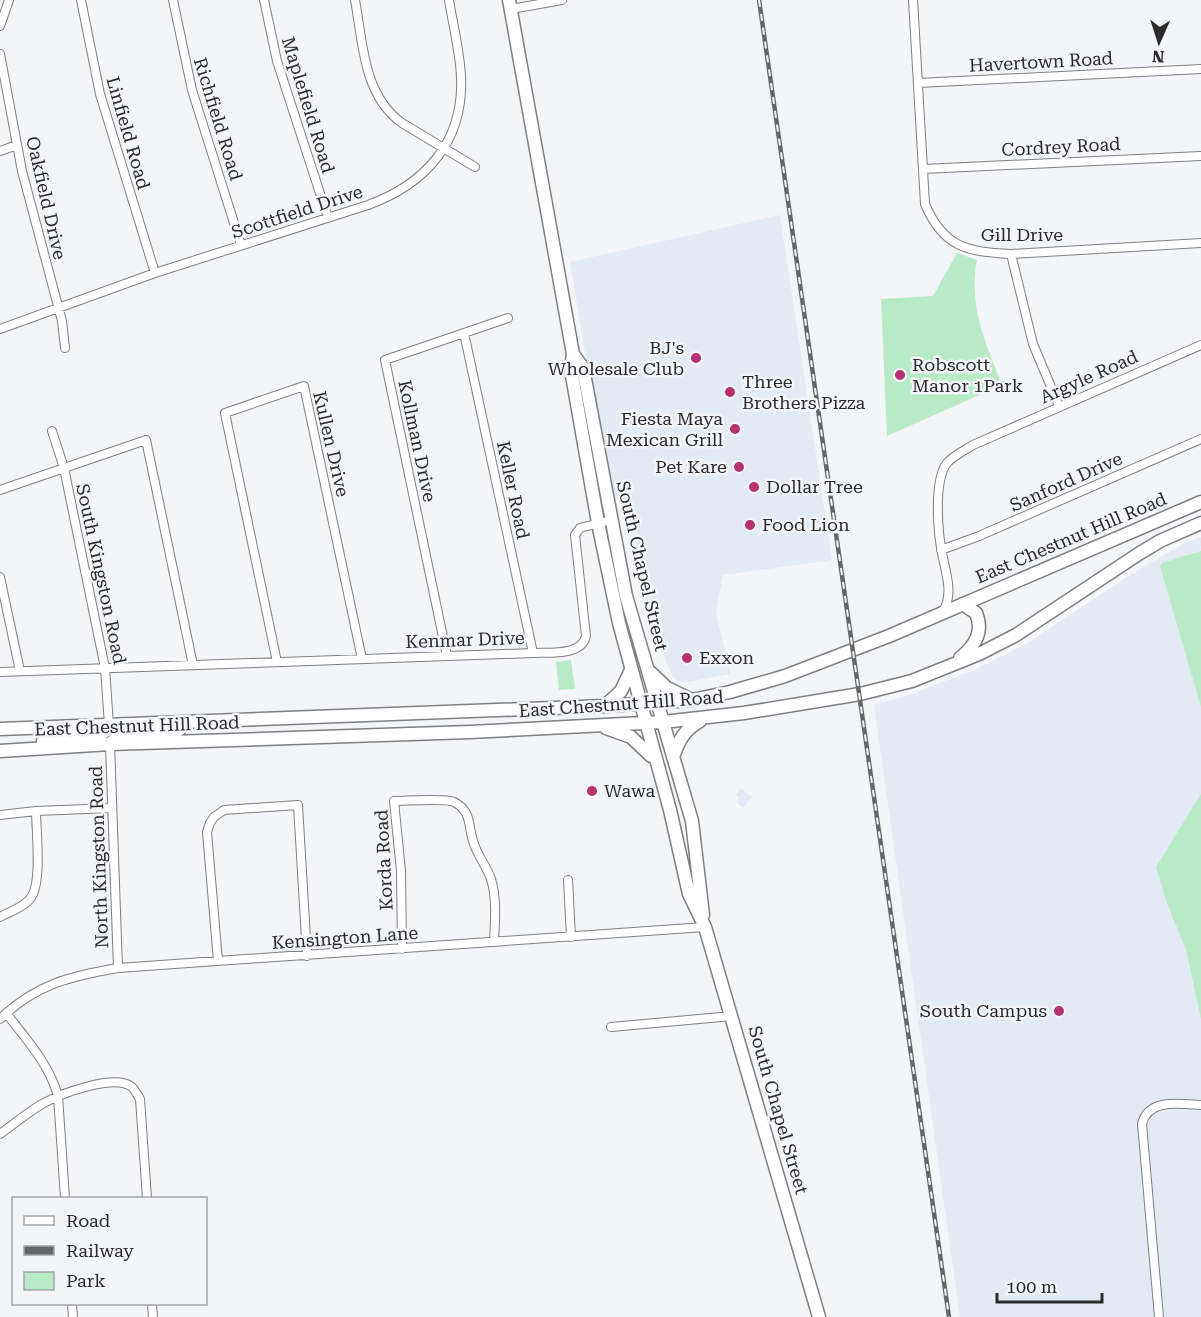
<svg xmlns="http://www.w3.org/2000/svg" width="1201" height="1317" font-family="'Roboto Serif',serif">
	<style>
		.built { fill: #e4eaf3 }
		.green { fill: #b8eac7 }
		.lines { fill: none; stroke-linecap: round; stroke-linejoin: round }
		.street-casing { stroke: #7e7f81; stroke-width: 10 }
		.primary-casing { stroke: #7e7f81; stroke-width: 15 }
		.street { stroke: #fff; stroke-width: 8 }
		.primary { stroke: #fff; stroke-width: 12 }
		.rail-casing { stroke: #656667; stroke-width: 4.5 }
		.rail { stroke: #f3f5f8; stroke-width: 2; stroke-dasharray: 7; stroke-linecap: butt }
		.poi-dot { fill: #b73071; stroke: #f3f5f8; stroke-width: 2 }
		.labels { text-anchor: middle; stroke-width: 5; stroke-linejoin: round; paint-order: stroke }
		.street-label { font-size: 18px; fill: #2b2b2c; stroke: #f3f5f8 }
		.poi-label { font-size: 18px; fill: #2b2b2c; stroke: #f3f5f8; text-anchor: start }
	</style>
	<rect width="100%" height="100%" fill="#f3f5f8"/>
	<path class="built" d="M780 215 832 560 723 575 716 612 730 674 687 682 678 681 673 677 669 669 652 625 623 504 611 491 589 376 570 262Z
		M1201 537V1317H960L874 705 907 696 976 669 1028 643 1130 575 1185 543Z
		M741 788 752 797 743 808 736 802 739 798 736 795Z"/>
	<path class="green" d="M957 253 977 260C968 305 986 344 1002 385L887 436 881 299 933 296Z
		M1201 551V707L1160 566 1162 563Z
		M571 660 575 689 559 690 556 662Z
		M1201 794V1019L1186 949 1168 906 1156 867Z"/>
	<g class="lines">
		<defs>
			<path id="street" d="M81 0 100 94 155 273
				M173 0 192 90 241 245
				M264 0 277 61 328 218
				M355 0C363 43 363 95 402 123L475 167
				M913 0 925 204C943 247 967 252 1011 254L1201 243
				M511 9 562 0
				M0 26 9 0
				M0 54 22 171 62 321 65 348
				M918 83 1201 69
				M0 151 17 145
				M923 169 1201 156
				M1011 254 1033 344 1059 406
				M0 329 155 273 368 205C426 184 464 141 461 77 460 52 453 25 449 0
				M464 333 533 653
				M52 431 64 468 105 668 109 725
				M0 490 146 440 193 665
				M941 550 979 536 1201 439
				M0 577 20 671
				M943 612C953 594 947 577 943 558 938 536 933 481 947 463 953 456 965 450 973 445L1201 345
				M447 656 385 360 508 318
				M277 662 225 413 304 386 362 659
				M0 672 533 653C549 652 582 656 586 636L575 535 580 528 611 520
				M110 744 118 968
				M0 815 36 811 112 808
				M568 880 571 937
				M0 917C9 912 22 908 29 900 43 887 36 830 36 811
				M402 949 401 871 394 801C406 801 446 798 454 802 472 811 468 826 473 841 477 855 486 865 491 879 497 898 495 922 494 942
				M218 961 207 832 210 823 214 817 224 810 298 805 307 956
				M6 1013C27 1040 49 1064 58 1096L65 1198
				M0 1019C36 984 71 976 118 968L705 927
				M611 1027 732 1016
				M0 1134C14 1124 27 1113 42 1104 60 1094 115 1073 132 1087 135 1090 138 1096 140 1099L147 1198
				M72 1304 73 1317
				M152 1304 153 1317
				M1159 1317 1142 1124C1148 1098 1180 1104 1201 1105"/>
			<path id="primary" d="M509 0 573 354 571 370 598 523 619 623 670 810 689 894 705 927 819 1317
				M573 354 583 368 626 596 692 821 703 915
				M960 658C975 646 984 632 976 613L963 604
				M649 671 667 688 692 700
				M605 706 621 691 631 670
				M606 728 631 737 651 756
				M0 729 605 706 692 700 730 692 785 676 889 636 1201 502
				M43 741 101 734 107 730 109 725
				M110 744 120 735 179 730
				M0 751 110 744 470 732 663 722 744 713 860 694 912 681 979 654 1016 635 1140 553 1160 541 1201 523
				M673 757C679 740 684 730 700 721"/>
		</defs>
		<use href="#street" class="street-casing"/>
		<use href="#primary" class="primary-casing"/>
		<use href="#street" class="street"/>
		<use href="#primary" class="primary"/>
		<defs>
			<path id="rail" d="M759 0 949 1317"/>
		</defs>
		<use href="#rail" class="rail-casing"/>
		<use href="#rail" class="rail"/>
	</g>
	<g class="poi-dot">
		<circle cx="696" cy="358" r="6"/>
		<circle cx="900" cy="375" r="6"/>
		<circle cx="730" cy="392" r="6"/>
		<circle cx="735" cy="429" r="6"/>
		<circle cx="739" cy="467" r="6"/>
		<circle cx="754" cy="487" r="6"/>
		<circle cx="750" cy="525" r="6"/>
		<circle cx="687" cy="658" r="6"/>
		<circle cx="592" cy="791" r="6"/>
		<circle cx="1059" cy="1011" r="6"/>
	</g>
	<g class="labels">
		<g class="street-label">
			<text transform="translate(1041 62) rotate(-3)" y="6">Havertown Road</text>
			<text transform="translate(308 105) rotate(73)" y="6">Maplefield Road</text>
			<text transform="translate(218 119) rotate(73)" y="6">Richfield Road</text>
			<text transform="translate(128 133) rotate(74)" y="6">Linfield Road</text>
			<text transform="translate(1061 147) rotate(-3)" y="6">Cordrey Road</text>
			<text transform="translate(46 198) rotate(77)" y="6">Oakfield Drive</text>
			<text transform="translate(297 212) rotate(-18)" y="6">Scottfield Drive</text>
			<text x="1022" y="241">Gill Drive</text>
			<text transform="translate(1089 377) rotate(-24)" y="6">Argyle Road</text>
			<text transform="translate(417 441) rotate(78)" y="6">Kollman Drive</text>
			<text transform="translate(331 444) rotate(77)" y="6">Kullen Drive</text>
			<text transform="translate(1066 482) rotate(-24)" y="6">Sanford Drive</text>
			<text transform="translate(513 490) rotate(78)" y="6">Keller Road</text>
			<text transform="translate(1071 538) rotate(-23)" y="6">East Chestnut Hill Road</text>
			<text transform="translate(642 566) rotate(77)" y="6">South Chapel Street</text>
			<text transform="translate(101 574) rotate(78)" y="6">South Kingston Road</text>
			<text transform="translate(465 640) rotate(-2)" y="6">Kenmar Drive</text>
			<text transform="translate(621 704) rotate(-4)" y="6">East Chestnut Hill Road</text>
			<text transform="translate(137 726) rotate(-2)" y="6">East Chestnut Hill Road</text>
			<text transform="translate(99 857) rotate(-92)" y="6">North Kingston Road</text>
			<text transform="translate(384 860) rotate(-93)" y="6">Korda Road</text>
			<text transform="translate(345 938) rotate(-4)" y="6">Kensington Lane</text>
			<text transform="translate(778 1110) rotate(74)" y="6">South Chapel Street</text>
		</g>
		<g class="poi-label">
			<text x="684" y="354" text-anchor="end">BJ's<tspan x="684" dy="21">Wholesale Club</tspan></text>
			<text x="912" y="371">Robscott<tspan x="912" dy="21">Manor 1Park</tspan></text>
			<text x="742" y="388">Three<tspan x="742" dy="21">Brothers Pizza</tspan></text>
			<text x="723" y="425" text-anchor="end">Fiesta Maya<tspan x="723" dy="21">Mexican Grill</tspan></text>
			<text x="727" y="473" text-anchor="end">Pet Kare</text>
			<text x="766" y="493">Dollar Tree</text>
			<text x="762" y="531">Food Lion</text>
			<text x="699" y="664">Exxon</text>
			<text x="604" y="797">Wawa</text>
			<text x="1047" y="1017" text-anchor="end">South Campus</text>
		</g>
	</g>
	<rect x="12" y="1197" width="195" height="108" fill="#f3f5f8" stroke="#a3a4a6" stroke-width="1.5"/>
	<rect x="24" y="1216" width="30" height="9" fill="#ffffff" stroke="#a3a4a6" stroke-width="1.5"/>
	<text x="66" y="1227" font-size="18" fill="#2b2b2c">Road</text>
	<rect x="24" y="1246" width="30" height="9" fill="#656667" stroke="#a3a4a6" stroke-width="1.5"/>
	<text x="66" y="1257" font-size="18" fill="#2b2b2c">Railway</text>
	<rect x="24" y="1272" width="30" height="18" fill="#b8eac7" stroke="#a3a4a6" stroke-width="1.5"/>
	<text x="66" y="1287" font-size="18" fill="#2b2b2c">Park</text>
	<g transform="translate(1159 42) rotate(183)" stroke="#f3f5f8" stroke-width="4.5" paint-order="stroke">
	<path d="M0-4.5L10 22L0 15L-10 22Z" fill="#2b2b2c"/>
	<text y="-9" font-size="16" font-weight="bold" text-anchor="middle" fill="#2b2b2c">N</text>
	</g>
	<path d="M997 1293v9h105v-9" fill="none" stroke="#2b2b2c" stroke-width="3"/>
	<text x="1006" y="1293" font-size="18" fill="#2b2b2c" stroke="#f3f5f8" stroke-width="4.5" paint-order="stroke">100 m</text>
</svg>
